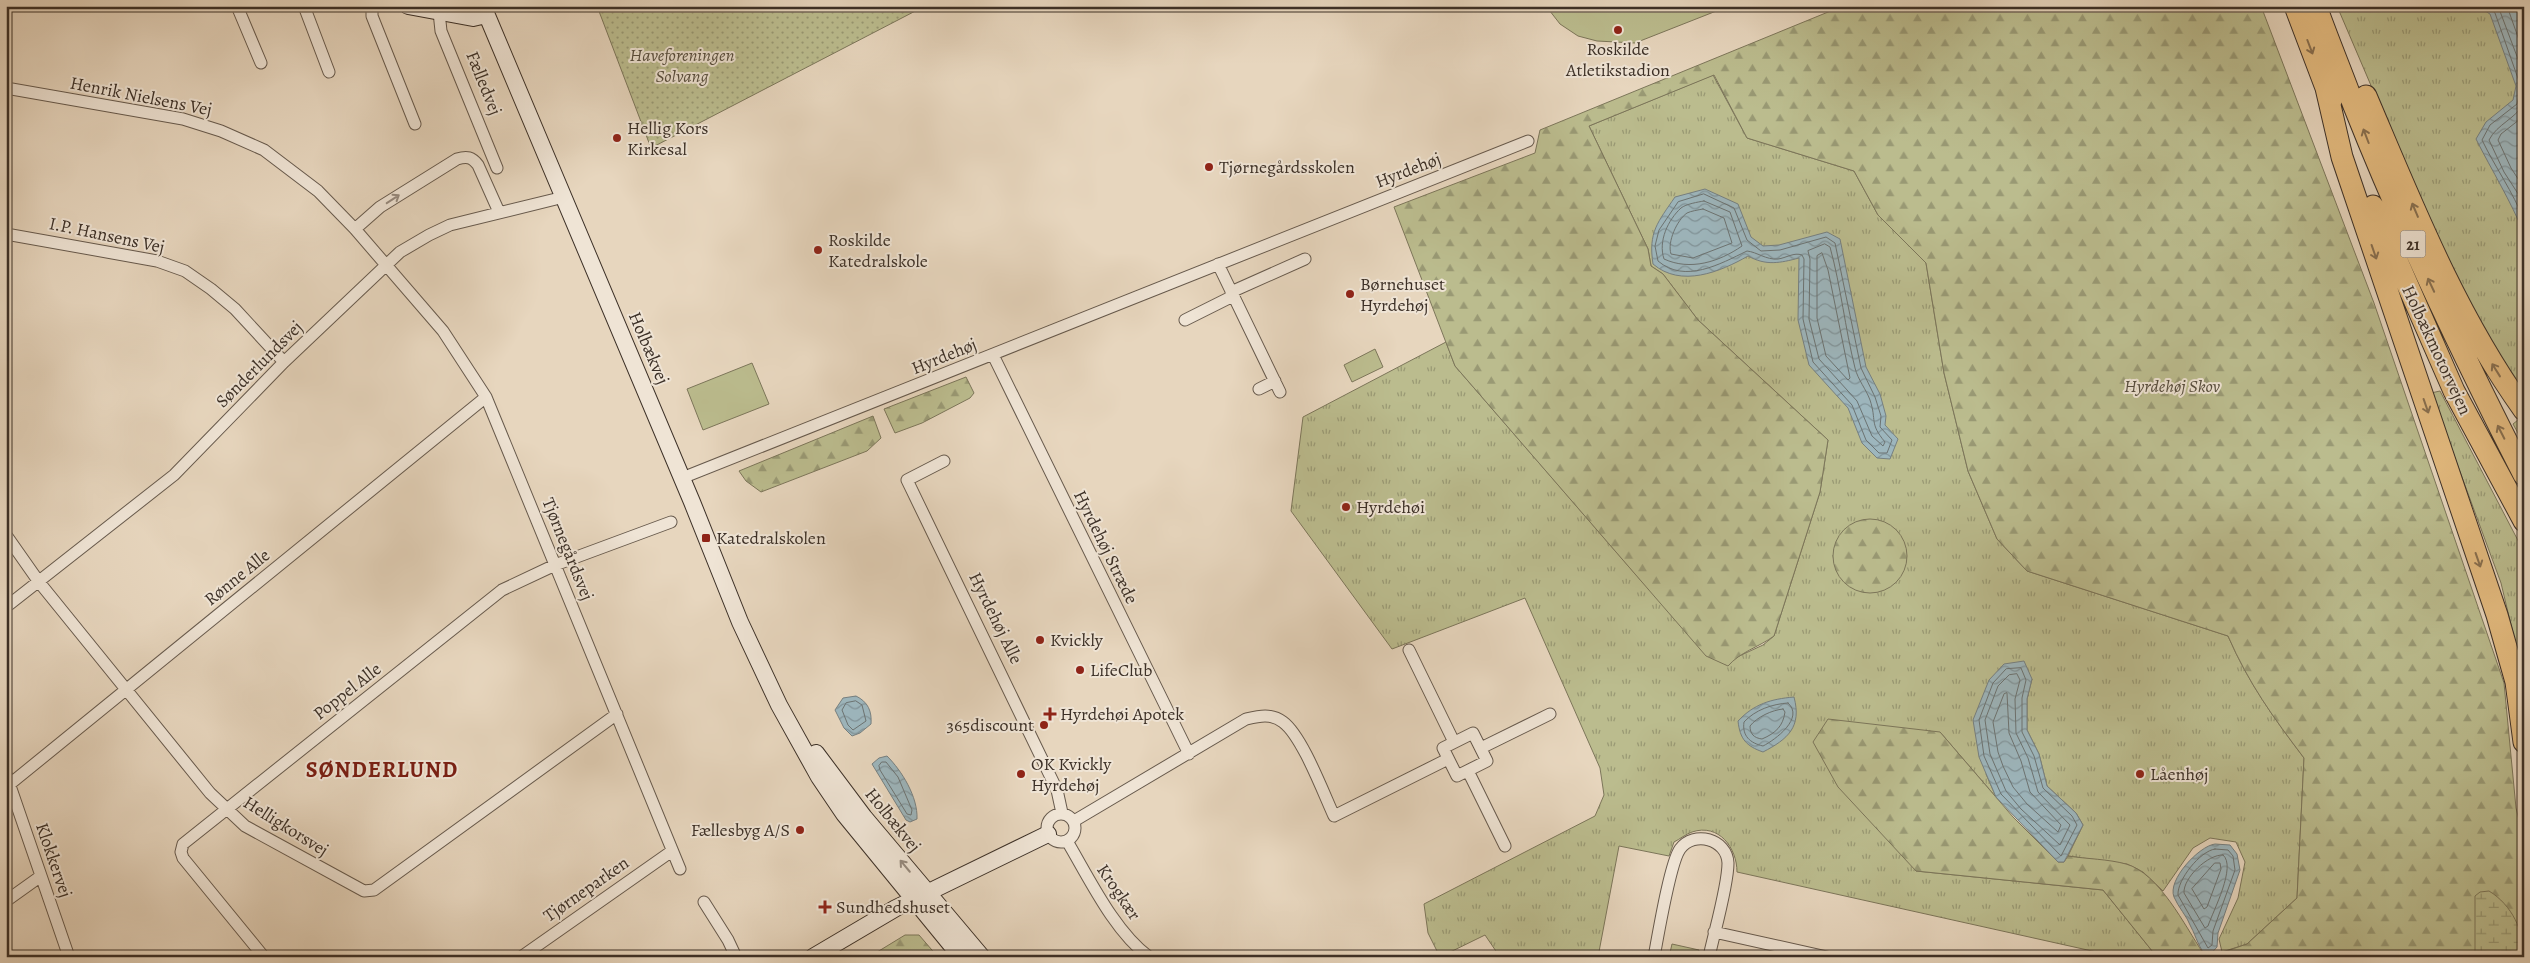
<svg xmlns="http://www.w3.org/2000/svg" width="2530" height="963" font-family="Alegreya,serif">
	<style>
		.grass { fill: url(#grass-tufts); stroke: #7c765a }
		.forest { fill: url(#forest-firs); stroke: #7c765a }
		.wetland { fill: url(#wetland-marsh); stroke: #7c765a }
		.park { fill: url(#park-dots); stroke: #7c765a }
		.pitch { fill: #bbbc8e; stroke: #7c765a }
		.water { fill: url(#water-waves); stroke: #768081 }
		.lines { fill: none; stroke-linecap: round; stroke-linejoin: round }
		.shore { stroke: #6c7372; stroke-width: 1 }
		.street-casing { stroke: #675a4d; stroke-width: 13 }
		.secondary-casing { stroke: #3c3027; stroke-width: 18 }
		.highway-casing { stroke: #3c3027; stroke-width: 23 }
		.street { stroke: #efe4d5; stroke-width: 11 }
		.secondary { stroke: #efe4d5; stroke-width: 16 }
		.highway { stroke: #e4bb7f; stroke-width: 21 }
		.oneway { stroke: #886f4f }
		.oneway2 { stroke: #968a7e }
		.poi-dot { fill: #8f2418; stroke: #efe4d5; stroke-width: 2 }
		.labels { text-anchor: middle; stroke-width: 4; stroke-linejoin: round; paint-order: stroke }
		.shield { fill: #efe4d5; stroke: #72665b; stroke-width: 1 }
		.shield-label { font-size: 16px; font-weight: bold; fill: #3c3027 }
		.poi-label { font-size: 18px; fill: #3c3027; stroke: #efe4d5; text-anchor: start }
		.park-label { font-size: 18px; font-style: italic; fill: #554c3c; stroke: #efe4d5 }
		.street-label { font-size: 18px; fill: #3c3027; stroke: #efe4d5 }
		.district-label { font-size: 22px; font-weight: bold; letter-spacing: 1px; fill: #7a1f14; stroke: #efe4d5 }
	</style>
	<defs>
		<pattern id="grass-tufts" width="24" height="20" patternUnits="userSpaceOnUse" patternTransform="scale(1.25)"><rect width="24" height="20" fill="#bbbc8e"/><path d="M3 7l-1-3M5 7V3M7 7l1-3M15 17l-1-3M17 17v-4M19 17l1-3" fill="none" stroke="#999974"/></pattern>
		<pattern id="forest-firs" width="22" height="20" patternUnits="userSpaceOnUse" patternTransform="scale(1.25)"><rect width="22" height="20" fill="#bbbc8e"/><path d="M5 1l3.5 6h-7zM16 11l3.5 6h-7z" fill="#999974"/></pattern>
		<pattern id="wetland-marsh" width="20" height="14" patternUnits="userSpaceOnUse" patternTransform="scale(1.25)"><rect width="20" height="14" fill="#bbbc8e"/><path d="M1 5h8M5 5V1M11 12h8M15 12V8" fill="none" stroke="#999974"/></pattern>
		<pattern id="park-dots" width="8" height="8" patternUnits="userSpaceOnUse" patternTransform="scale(1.25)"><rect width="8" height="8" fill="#bbbc8e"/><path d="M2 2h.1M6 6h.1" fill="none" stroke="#999974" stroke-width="1.8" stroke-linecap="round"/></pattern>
		<pattern id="water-waves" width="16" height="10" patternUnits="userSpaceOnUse" patternTransform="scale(1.25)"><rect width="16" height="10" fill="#9db6bd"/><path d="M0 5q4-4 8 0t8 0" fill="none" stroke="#81949a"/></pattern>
	</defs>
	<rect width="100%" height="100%" fill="#e7d6be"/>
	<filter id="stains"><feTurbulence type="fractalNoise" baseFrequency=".004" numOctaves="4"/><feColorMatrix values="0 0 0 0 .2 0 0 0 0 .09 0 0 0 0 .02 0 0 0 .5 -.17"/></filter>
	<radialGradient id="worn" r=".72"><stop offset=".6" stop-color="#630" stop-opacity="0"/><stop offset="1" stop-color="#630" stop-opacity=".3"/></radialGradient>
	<path class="grass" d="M2337 6H2524V394L2489 345 2443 254Z
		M1713 75 1747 138 1854 171 1878 215 1926 263 1944 373 1968 471 1997 539 2027 571 2228 636C2249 684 2273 717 2304 758L2297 898 2247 944 2222 952 2219 939 2238 898 2245 862 2236 842 2210 838 2193 848 2163 891 2143 872 2127 864 2068 856 2083 825 2076 813 2047 786 2039 754 2027 730V699L2032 679 1986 774 1996 797 1940 732 1916 871 2103 890 2157 957H2119L1737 872C1737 848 1719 823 1692 832 1686 834 1680 839 1674 842L1669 856 1619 846 1598 957H1500L1485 935 1440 957 1428 933 1424 904 1595 816 1604 795 1600 768 1525 598 1392 649 1291 511 1303 417 1446 342 1455 366 1644 584 1735 658 1763 645 1774 636 1820 492 1828 440 1698 320 1663 274 1651 266 1648 249 1589 126Z
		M2440 391 2524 552V679L2501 583 2431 393Z
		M2518 420 2524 427V444L2513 424Z"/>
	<path class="forest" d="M1835 6H2261L2374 303 2504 683 2516 808 2524 840V957H2209L2247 944 2297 898 2304 758C2273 717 2249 684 2228 636L2027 571 1997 539 1968 471 1944 373 1926 263 1878 215 1854 171 1747 138 1714 75 1589 126 1648 249 1651 266 1663 274 1698 320 1828 440 1820 492 1774 636C1759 647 1740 652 1728 666L1706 656 1455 366 1394 207 1535 153 1540 130 1833 10Z
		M966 377 974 393 970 398 922 423 895 433 884 409Z
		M873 416 881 438 867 451 761 492 746 481 739 471Z
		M1833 556a37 37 0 1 1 74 0a37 37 0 1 1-74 0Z
		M1828 719 1940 732 2013 817 2058 862H2064L2068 856C2087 859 2108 859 2126 864 2159 873 2185 926 2203 953L2208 957H2157L2103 890 1916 871 1838 787 1813 742Z
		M905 935H919L938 957H869Z"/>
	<path class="wetland" d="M2489 891C2512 905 2524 931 2524 957H2475V896L2480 892Z"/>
	<path class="park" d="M597 6H925L651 148Z"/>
	<path class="pitch" d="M1546 6H1729L1635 43 1597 41 1578 36 1560 24Z
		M1375 349 1383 367 1352 382 1344 365Z
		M752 363 769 404 703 430 687 389Z
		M1672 944 1699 950 1697 957H1669Z"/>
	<path class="water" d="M2477 6H2524V234C2511 201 2492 171 2476 139L2486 122 2513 100 2516 86 2490 14Z
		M1705 189 1738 204 1751 237 1763 246 1779 245 1827 232 1840 239 1866 367 1880 394 1886 416 1885 425 1898 439 1890 459 1877 458 1862 443 1848 408 1809 365 1798 320 1799 258C1780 263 1766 266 1748 256 1720 272 1681 288 1653 264 1648 232 1658 222 1675 197Z
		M2024 661 2032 679 2027 699V730L2039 754 2047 786 2076 813 2083 825 2064 862H2058L1996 797 1979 757 1973 720 1989 680 2004 664Z
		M856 696C868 702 872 711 871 724L860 733 852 736 844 728 835 710 843 698Z
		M1794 697C1802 727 1788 739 1763 752 1746 746 1740 739 1738 721 1754 704 1771 699 1794 697Z
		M887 756C902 771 918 797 917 819L910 822 906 820 872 764 879 758Z
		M2215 844 2230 845 2237 854 2240 870 2218 933 2217 947 2208 957C2199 950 2196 936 2191 927 2187 916 2178 907 2174 897 2167 880 2199 846 2215 844Z"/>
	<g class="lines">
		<path class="shore" d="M2487 6 2495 13 2521 87 2517 104 2490 125 2482 140C2495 167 2513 192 2524 220
			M2498 6 2524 75
			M2507 6 2524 54
			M2524 103C2517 118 2497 124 2489 140L2504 172 2524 203
			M2524 116 2501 134 2498 140 2511 168 2524 188
			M1704 194 1734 208 1747 240 1761 251 1780 250 1826 237 1835 243 1861 368 1875 397 1881 416 1880 427 1892 440 1887 453H1879L1866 440 1852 405 1813 362 1803 319 1804 259 1802 255C1794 252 1786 258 1778 259 1766 260 1757 252 1747 251 1720 264 1685 284 1658 261L1655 246 1659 230 1678 202Z
			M1704 201 1730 212 1742 246C1719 262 1690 271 1664 259 1658 241 1668 220 1681 208 1686 204 1698 202 1704 201Z
			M1703 209 1724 218 1732 243 1693 258 1671 254C1667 242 1677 220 1687 213 1691 211 1698 210 1703 209Z
			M1825 244 1830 247C1841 287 1845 328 1855 368 1858 380 1866 389 1870 400 1877 421 1869 423 1885 442L1883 446 1872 436 1857 401 1819 359 1809 319 1810 259 1808 251Z
			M1822 253 1828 270 1850 378 1848 380 1826 356 1817 318V256Z
			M2021 668 2026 680 2022 698V732L2034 756 2043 788 2072 816 2077 825 2061 856 2001 794 1984 756 1979 720 1993 683 2006 669Z
			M2017 674 2020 680 2015 699 2016 733 2028 758 2038 792 2070 825 2060 845 2021 809 2006 791 1990 754 1985 720 1998 686 2009 675Z
			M2007 693 2009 733 2021 761 2030 792 2061 825 2058 832 2027 804 2013 787 2003 766 1998 752 1993 722 2004 694Z
			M856 701 862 705 866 721 853 730 848 725 842 710 846 703Z
			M1788 703C1805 718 1775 740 1763 746 1750 743 1742 736 1744 722 1755 710 1772 704 1788 703Z
			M1783 709 1785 712C1783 726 1776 733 1762 739 1754 738 1750 734 1750 726 1757 717 1772 710 1783 709Z
			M882 762H886L898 777 912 810 911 815 907 814 880 770 879 766Z
			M2215 849 2228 850 2233 856 2235 870 2213 931 2212 945 2208 948 2178 895C2177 880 2200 851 2215 849Z
			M2223 855C2237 866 2213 911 2208 926L2205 928 2184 893C2183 878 2208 854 2223 855Z
			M2215 863H2220L2221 869 2207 907 2204 909 2192 889Z"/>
		<defs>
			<path id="street" d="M237 6 261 63
				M304 6 329 72
				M372 6V16L415 124
				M439 12 441 31 497 168
				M6 88 183 119 221 131 264 150 318 191 355 229 443 331 486 397 680 869
				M355 229 380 207 457 159C467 156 472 157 478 165L499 212
				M6 234 157 261 185 271 211 289 235 309 284 362
				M1218 264 1280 392
				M1231 292 1305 259
				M1185 320 1233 296
				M993 355 1189 754
				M1259 389 1275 381
				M944 461 907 480 1057 790 1062 813
				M682 478 1528 141
				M6 535 39 582 210 793 245 826 364 891 374 890 617 714
				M6 607 174 475 284 362 400 252 429 235 450 225 564 197
				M1409 650 1454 742
				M1473 733 1487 761 1457 776 1443 748Z
				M1481 748 1550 714
				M1468 771 1505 846
				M6 774 69 957
				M10 784 486 397
				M1047 828a14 14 0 1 1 28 0a14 14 0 1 1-28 0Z
				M1074 821 1246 719C1259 716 1271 713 1283 722 1302 736 1323 792 1334 816L1448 759
				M1067 841C1089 878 1114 931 1149 957
				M6 901 41 876
				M704 902 728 940 736 957
				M1714 932 1827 957
				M264 957 183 858 181 852 183 844 502 590 555 565 671 522
				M521 957 672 851
				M1654 957C1658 936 1670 863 1680 849 1694 830 1727 839 1728 863 1728 886 1714 933 1709 957"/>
			<path id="secondary" d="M408 6 473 18 486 15
				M483 6 692 502 740 622 779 705 819 777 844 814 961 957
				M816 753 864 817 982 957
				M813 957 896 908 1048 834"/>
			<path id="highway" d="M2295 6 2331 101
				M2316 6C2328 40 2342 73 2354 106 2404 232 2462 354 2524 475
				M2326 88 2342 157 2497 615 2516 682 2524 742
				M2366 96C2412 204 2455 314 2524 410
				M2373 206 2454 391 2524 521"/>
		</defs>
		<use href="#street" class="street-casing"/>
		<use href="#secondary" class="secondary-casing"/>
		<use href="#highway" class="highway-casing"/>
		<use href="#street" class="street"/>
		<use href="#secondary" class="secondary"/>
		<use href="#highway" class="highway"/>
	</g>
	<defs><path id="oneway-shaft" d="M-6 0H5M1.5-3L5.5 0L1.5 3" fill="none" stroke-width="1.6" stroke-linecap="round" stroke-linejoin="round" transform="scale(1.25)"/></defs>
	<g class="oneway">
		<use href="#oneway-shaft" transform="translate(2310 47) rotate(69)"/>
		<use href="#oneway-shaft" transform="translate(2366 136) rotate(-111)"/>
		<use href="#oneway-shaft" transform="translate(2415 210) rotate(-113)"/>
		<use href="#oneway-shaft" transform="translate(2374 252) rotate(71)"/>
		<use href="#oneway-shaft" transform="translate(2431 285) rotate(-115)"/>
		<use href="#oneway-shaft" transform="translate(2496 370) rotate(-122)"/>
		<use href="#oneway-shaft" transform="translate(2426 406) rotate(71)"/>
		<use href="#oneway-shaft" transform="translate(2501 432) rotate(-117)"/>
		<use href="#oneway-shaft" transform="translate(2478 560) rotate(71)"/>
	</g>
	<g class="oneway2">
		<use href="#oneway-shaft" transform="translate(393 199) rotate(-33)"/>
		<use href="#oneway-shaft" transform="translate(905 866) rotate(-130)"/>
	</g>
	<g class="poi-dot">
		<circle cx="1618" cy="30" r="5"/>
		<circle cx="617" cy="138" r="5"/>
		<circle cx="1209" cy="167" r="5"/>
		<circle cx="818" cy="250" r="5"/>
		<circle cx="1350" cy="294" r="5"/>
		<circle cx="1346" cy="507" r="5"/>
		<rect x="701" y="533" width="10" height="10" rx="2.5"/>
		<circle cx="1040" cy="640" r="5"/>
		<circle cx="1080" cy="670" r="5"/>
		<path d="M1047.5 706.5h5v5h5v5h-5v5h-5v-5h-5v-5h5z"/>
		<circle cx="1044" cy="725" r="5"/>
		<circle cx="1021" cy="774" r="5"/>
		<circle cx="2140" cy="774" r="5"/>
		<circle cx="800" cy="830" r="5"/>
		<path d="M822.5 899.5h5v5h5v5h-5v5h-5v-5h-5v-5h5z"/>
	</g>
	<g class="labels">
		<rect class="shield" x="2400.5" y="230.5" width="25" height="27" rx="4"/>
		<g class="shield-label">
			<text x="2413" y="250">21</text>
		</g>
		<g class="poi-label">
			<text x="1618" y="55" text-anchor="middle">Roskilde<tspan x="1618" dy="21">Atletikstadion</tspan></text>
			<text x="627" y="134">Hellig Kors<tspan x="627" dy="21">Kirkesal</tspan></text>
			<text x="1219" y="173">Tjørnegårdsskolen</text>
			<text x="828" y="246">Roskilde<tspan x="828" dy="21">Katedralskole</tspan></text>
			<text x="1360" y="290">Børnehuset<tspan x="1360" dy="21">Hyrdehøj</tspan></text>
			<text x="1356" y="513">Hyrdehøi</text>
			<text x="716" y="544">Katedralskolen</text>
			<text x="1050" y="646">Kvickly</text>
			<text x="1090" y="676">LifeClub</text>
			<text x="1060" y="720">Hyrdehøi Apotek</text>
			<text x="1034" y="731" text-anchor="end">365discount</text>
			<text x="1031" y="770">OK Kvickly<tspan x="1031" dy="21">Hyrdehøj</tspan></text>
			<text x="2150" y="780">Låenhøj</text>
			<text x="790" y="836" text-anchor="end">Fællesbyg A/S</text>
			<text x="836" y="913">Sundhedshuset</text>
		</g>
		<g class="park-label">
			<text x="682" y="61">Haveforeningen<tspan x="682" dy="21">Solvang</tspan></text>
			<text x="2172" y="392">Hyrdehøj Skov</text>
		</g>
		<g class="street-label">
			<text transform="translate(484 83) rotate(68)" y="6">Fælledvej</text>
			<text transform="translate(141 96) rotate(11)" y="6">Henrik Nielsens Vej</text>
			<text transform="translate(1408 170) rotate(-21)" y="6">Hyrdehøj</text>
			<text transform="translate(107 235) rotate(12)" y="6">I.P. Hansens Vej</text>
			<text transform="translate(649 348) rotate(67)" y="6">Holbækvej</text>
			<text transform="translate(2437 350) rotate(65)" y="6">Holbækmotorvejen</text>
			<text transform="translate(944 356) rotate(-22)" y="6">Hyrdehøj</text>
			<text transform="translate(259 364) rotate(-45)" y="6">Sønderlundsvej</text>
			<text transform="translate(1106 547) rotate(64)" y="6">Hyrdehøj Stræde</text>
			<text transform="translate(568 549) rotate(68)" y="6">Tjørnegårdsvej</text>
			<text transform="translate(237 577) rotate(-39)" y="6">Rønne Alle</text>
			<text transform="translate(996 618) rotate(64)" y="6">Hyrdehøj Alle</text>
			<text transform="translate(347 691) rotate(-38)" y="6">Poppel Alle</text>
			<text transform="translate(893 820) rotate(51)" y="6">Holbækvej</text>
			<text transform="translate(286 826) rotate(32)" y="6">Helligkorsvej</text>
			<text transform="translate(54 860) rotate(71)" y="6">Klokkervej</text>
			<text transform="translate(586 889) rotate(-35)" y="6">Tjørneparken</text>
			<text transform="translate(1119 892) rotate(56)" y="6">Krogkær</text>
		</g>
		<g class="district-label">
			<text x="382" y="777">SØNDERLUND</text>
		</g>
	</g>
	<rect width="2530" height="963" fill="none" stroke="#e7d6be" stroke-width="25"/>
	<rect x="8" y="8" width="2515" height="948" fill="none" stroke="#3c3027" stroke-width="2.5"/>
	<rect x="12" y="12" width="2505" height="938" fill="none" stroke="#3c3027"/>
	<rect width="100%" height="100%" filter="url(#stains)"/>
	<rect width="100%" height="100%" fill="url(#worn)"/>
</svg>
